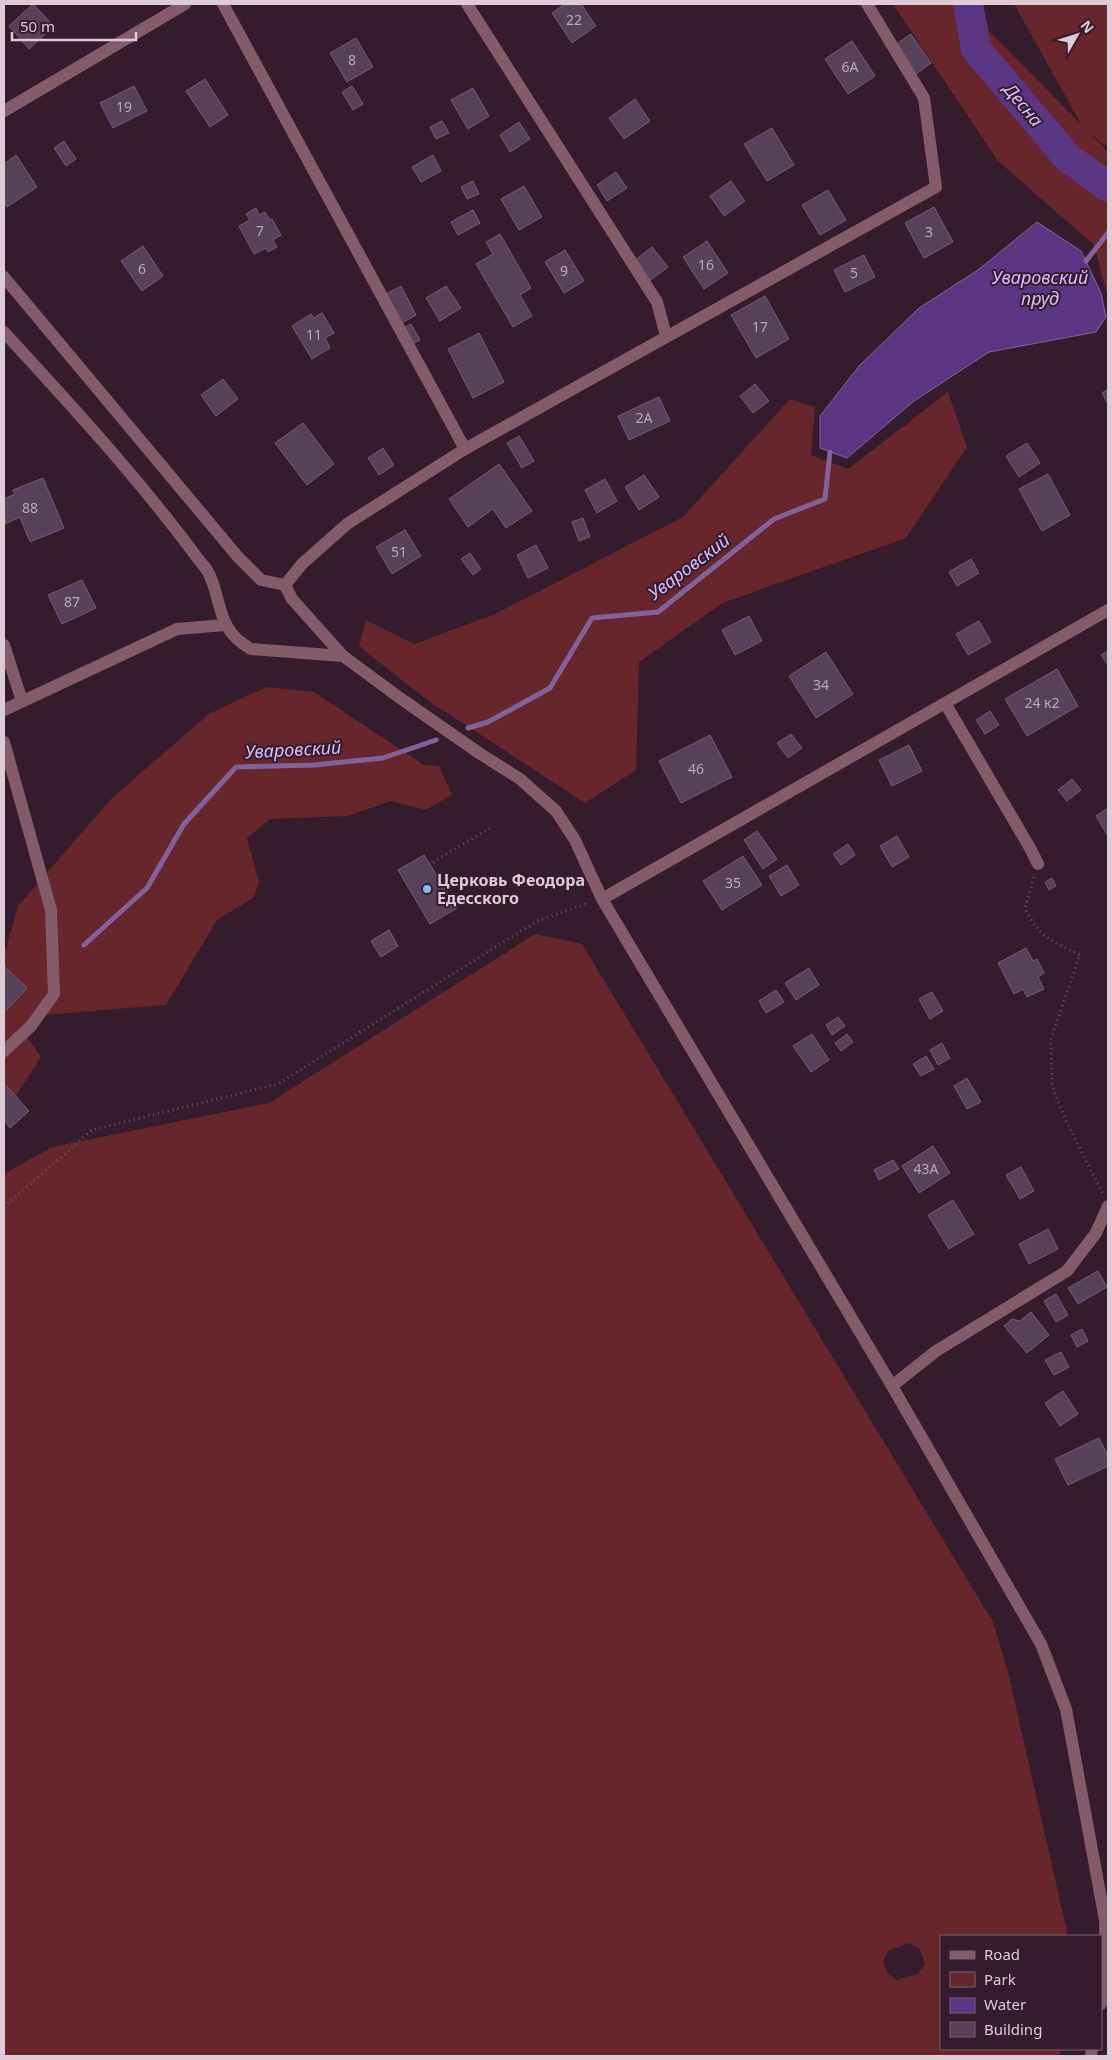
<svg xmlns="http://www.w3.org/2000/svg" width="1112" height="2060" font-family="'Noto Sans',sans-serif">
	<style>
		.green { fill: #67252c; fill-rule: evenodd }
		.water { fill: #5a3582; stroke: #81629b }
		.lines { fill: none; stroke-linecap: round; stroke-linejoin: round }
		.stream { stroke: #81629b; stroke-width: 5 }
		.river { stroke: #5a3582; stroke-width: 30 }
		.building { fill: #564159; stroke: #735d76 }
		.path { stroke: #685261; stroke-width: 3; stroke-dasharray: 1 4; stroke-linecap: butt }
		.minor { stroke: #845b68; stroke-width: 12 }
		.poi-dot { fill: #7fbdfa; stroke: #351c2d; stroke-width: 2 }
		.labels { text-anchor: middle; stroke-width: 4; stroke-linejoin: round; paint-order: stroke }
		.number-label { font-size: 14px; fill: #bba9b7 }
		.poi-label { font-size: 16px; font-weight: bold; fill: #ddccd6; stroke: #351c2d; text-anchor: start }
		.water-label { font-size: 18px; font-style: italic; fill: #d9bdfe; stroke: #351c2d }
	</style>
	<rect width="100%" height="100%" fill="#351c2d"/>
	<path class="green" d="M893 4H982L989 31 1081 124 1014 4H1108V148L1090 133 1108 152V298L1094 245 998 161Z
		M948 392 967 447 906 538 722 603 639 662 636 770 585 803 427 700 359 646 366 620 414 644 493 615 683 517 790 399 815 407 811 455 848 469Z
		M266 687 314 692 424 765 439 766 452 795 425 810 390 801 348 816 270 819 247 838 259 883 253 898 217 920 166 1005 31 1016 22 1029 41 1057 13 1100 4 1102V950L6 948 18 906 112 798 209 714Z
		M535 934 582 944 993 1622 1008 1672 1068 1936H941V2049H1062L1059 2056H4V1174L52 1147 269 1103ZM909 1943 919 1948 925 1964 918 1974 896 1980 887 1972 883 1961 888 1951Z"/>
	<path class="water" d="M1037 222 1081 251 1101 293 1106 317 1096 332 989 352 914 401 847 458 820 448V416L860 365 919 308 978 270Z"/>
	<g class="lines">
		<path class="stream" d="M1086 261 1108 233
			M468 728 488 722 550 688 592 618 658 612 774 519 825 499 830 452
			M84 945 147 888 184 824 236 767 314 765 383 758 436 740"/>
		<path class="river" d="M968 4 976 49 1068 158 1108 187"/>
	</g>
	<path class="building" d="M33 4 54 26 29 49 9 26Z
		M565 4H581L596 26 572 43 552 13Z
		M911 34 931 63 916 74 895 45Z
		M356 38 373 67 347 82 330 53Z
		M852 41 875 76 848 94 825 59Z
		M205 79 228 115 210 127 186 91Z
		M134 86 147 111 113 128 100 103Z
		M352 86 363 104 353 110 342 92Z
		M473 88 489 116 468 129 451 100Z
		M635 99 650 121 624 139 609 118Z
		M442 121 449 133 436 139 430 127Z
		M519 122 530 139 510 152 500 135Z
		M772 128 794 165 767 181 744 144Z
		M64 141 76 159 66 166 54 148Z
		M16 155 37 187 7 207 4 201V164Z
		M433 155 441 171 421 182 412 167Z
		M616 172 627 188 607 201 597 185Z
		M473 181 479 194 467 199 461 187Z
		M731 181 745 201 724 216 710 196Z
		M524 186 542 217 519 230 501 199Z
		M828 190 846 220 820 235 802 205Z
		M934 207 953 242 924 258 905 223Z
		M256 208 259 215 265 212 270 220 272 219 281 235 273 240 277 247 268 252 266 248 254 254 239 226 250 220 246 214Z
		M473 210 480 223 458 235 451 222Z
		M500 234 531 288 520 295 532 316 513 327 476 264 493 254 486 242Z
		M707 241 728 273 704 289 683 257Z
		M143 246 163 276 142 291 121 261Z
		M652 247 668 267 649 281 634 261Z
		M565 250 584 281 564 293 545 262Z
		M864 255 875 277 845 292 834 270Z
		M401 286 416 315 396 326 381 297Z
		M446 286 461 308 440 321 426 298Z
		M765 296 789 339 756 358 731 315Z
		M322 313 334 333 325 338 330 348 312 359 292 326 311 314 314 318Z
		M411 324 420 340 409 346 400 330Z
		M479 333 504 382 473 398 448 349Z
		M223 379 238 399 216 416 201 395Z
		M755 384 769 401 753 413 740 396Z
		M1108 389V404L1102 393Z
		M659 397 670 421 629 440 618 416Z
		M303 423 334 464 307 485 275 443Z
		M519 436 534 461 522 468 507 443Z
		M1027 443 1040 463 1019 477 1006 456Z
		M383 448 394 465 379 475 368 458Z
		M499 464 532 511 506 528 493 509 468 527 449 499Z
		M1048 474 1070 515 1042 531 1019 489Z
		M644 475 659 497 639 510 625 487Z
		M43 478 64 528 30 542 20 517 5 524 4 499 15 494 13 490Z
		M605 479 617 501 597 513 585 490Z
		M583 518 590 537 579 541 572 522Z
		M405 530 421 556 392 574 376 547Z
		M536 545 548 568 528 578 517 555Z
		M470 553 481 569 473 575 461 559Z
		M971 559 979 573 957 586 949 572Z
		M82 580 96 608 62 624 48 595Z
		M749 616 762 641 735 655 722 630Z
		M979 621 991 642 968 655 956 634Z
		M1108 651V665L1101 655Z
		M826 652 853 694 816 718 789 676Z
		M1057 669 1078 706 1027 736 1005 699Z
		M990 711 999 725 985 734 976 720Z
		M791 734 802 748 788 758 777 743Z
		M710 735 732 777 681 803 659 761Z
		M909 745 922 771 892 786 879 760Z
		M1072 779 1081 790 1067 801 1058 790Z
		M1108 808V836L1096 816Z
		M757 831 777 859 763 869 744 840Z
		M897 836 909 857 892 867 880 846Z
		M848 844 855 855 841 865 833 854Z
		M424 855 457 908 430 924 398 870Z
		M743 856 762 885 722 910 703 881Z
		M787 865 799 885 781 896 769 876Z
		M1052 878 1056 886 1049 890 1045 882Z
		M389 930 398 946 381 957 371 941Z
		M1026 948 1033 961 1037 959 1044 973 1038 977 1044 989 1027 997 1023 989 1014 994 998 963Z
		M4 966 27 988 4 1013Z
		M809 968 819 985 796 1000 785 983Z
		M776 990 784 1002 766 1013 759 1001Z
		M932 992 943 1011 930 1019 919 999Z
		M838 1017 845 1026 832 1035 826 1025Z
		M812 1034 829 1060 811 1072 793 1046Z
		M847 1034 853 1042 841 1051 835 1043Z
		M942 1043 950 1058 938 1065 930 1050Z
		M926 1056 934 1069 921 1076 913 1064Z
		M967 1078 981 1102 967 1109 954 1086Z
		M4 1083 29 1111 10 1128 4 1120Z
		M933 1146 950 1173 919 1193 902 1166Z
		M893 1160 899 1169 879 1180 874 1170Z
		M1021 1167 1034 1191 1020 1199 1006 1175Z
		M953 1200 974 1234 949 1249 928 1215Z
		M1048 1229 1058 1249 1029 1264 1019 1244Z
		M1098 1271 1107 1287 1078 1304 1068 1288Z
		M1056 1294 1068 1315 1056 1322 1044 1301Z
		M1031 1312 1049 1335 1027 1353 1004 1326 1012 1319 1020 1321Z
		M1082 1329 1088 1341 1077 1347 1071 1335Z
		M1061 1352 1069 1367 1054 1375 1045 1360Z
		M1063 1391 1078 1414 1060 1426 1045 1403Z
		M1099 1438 1108 1456V1466L1068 1485 1055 1459Z"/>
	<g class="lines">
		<path class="path" d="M433 862 490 828
			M1034 877 1025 908C1039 938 1052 941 1080 955L1051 1039 1052 1086 1066 1121 1103 1194
			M4 1207 92 1130 278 1084 537 921 589 903"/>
		<path class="minor" d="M223 4 465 449
			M467 4 657 302 666 336
			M867 4 924 98 936 187 465 449 347 524 302 564 285 585 292 599 343 656 400 698 479 753 520 779 556 811 575 840 602 899 892 1386 1041 1644 1066 1709 1105 1920 1106 1974 1101 2004
			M4 111 185 4
			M4 277 238 557 261 580 285 585
			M4 332C72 406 139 479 199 560 203 565 208 570 210 576 223 606 217 630 251 649L343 656
			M4 645 22 701
			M945 703 1030 848 1038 864
			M4 710 177 629 225 625
			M4 742 51 910 54 994 31 1026 4 1051
			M602 899 1108 610
			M892 1386 936 1351 1067 1271 1096 1233 1108 1206
			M1091 2056 1092 2049"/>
	</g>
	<circle class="poi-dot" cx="427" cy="889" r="5"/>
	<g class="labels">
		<g class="number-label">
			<text x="574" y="25">22</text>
			<text x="352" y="65">8</text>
			<text x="850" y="72">6А</text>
			<text x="124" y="112">19</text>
			<text x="260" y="236">7</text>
			<text x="929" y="237">3</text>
			<text x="706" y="270">16</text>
			<text x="142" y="274">6</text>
			<text x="564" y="276">9</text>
			<text x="854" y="278">5</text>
			<text x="760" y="332">17</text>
			<text x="314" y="340">11</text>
			<text x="644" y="423">2А</text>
			<text x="30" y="513">88</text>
			<text x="399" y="557">51</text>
			<text x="72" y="607">87</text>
			<text x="821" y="690">34</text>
			<text x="1042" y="708">24 к2</text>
			<text x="696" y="774">46</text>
			<text x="733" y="888">35</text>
			<text x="926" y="1174">43А</text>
		</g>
		<g class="poi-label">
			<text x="437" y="886">Церковь Феодора<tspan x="437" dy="18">Едесского</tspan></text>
		</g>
		<g class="water-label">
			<text transform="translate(1023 105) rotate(50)" y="6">Десна</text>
			<text x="1040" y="284">Уваровский<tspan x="1040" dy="21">пруд</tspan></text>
			<text transform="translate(689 567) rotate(-37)" y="6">Уваровский</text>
			<text transform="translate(293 750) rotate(-3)" y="6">Уваровский</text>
		</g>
	</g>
	<rect width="1112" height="2060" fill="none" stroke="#ddccd6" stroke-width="10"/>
	<rect x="940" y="1935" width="162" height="115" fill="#351c2d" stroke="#786271"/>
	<rect x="950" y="1951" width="25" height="8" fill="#845b68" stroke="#786271"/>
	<text x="984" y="1960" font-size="15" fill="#ddccd6">Road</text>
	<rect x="950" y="1972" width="25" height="15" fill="#67252c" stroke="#786271"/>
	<text x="984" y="1985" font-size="15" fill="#ddccd6">Park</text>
	<rect x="950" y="1998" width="25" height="15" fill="#5a3582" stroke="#786271"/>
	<text x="984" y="2010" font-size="15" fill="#ddccd6">Water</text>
	<rect x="950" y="2022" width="25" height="15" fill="#564159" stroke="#786271"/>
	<text x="984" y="2035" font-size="15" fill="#ddccd6">Building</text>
	<g transform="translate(1077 35) rotate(51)" stroke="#351c2d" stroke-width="4" paint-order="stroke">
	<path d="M0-4L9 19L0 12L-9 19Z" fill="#ddccd6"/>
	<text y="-8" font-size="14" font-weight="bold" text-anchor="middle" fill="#ddccd6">N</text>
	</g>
	<path d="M12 32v8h124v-8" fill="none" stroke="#ddccd6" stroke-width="2.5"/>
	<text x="20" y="32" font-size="15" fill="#ddccd6" stroke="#351c2d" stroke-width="4" paint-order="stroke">50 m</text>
</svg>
